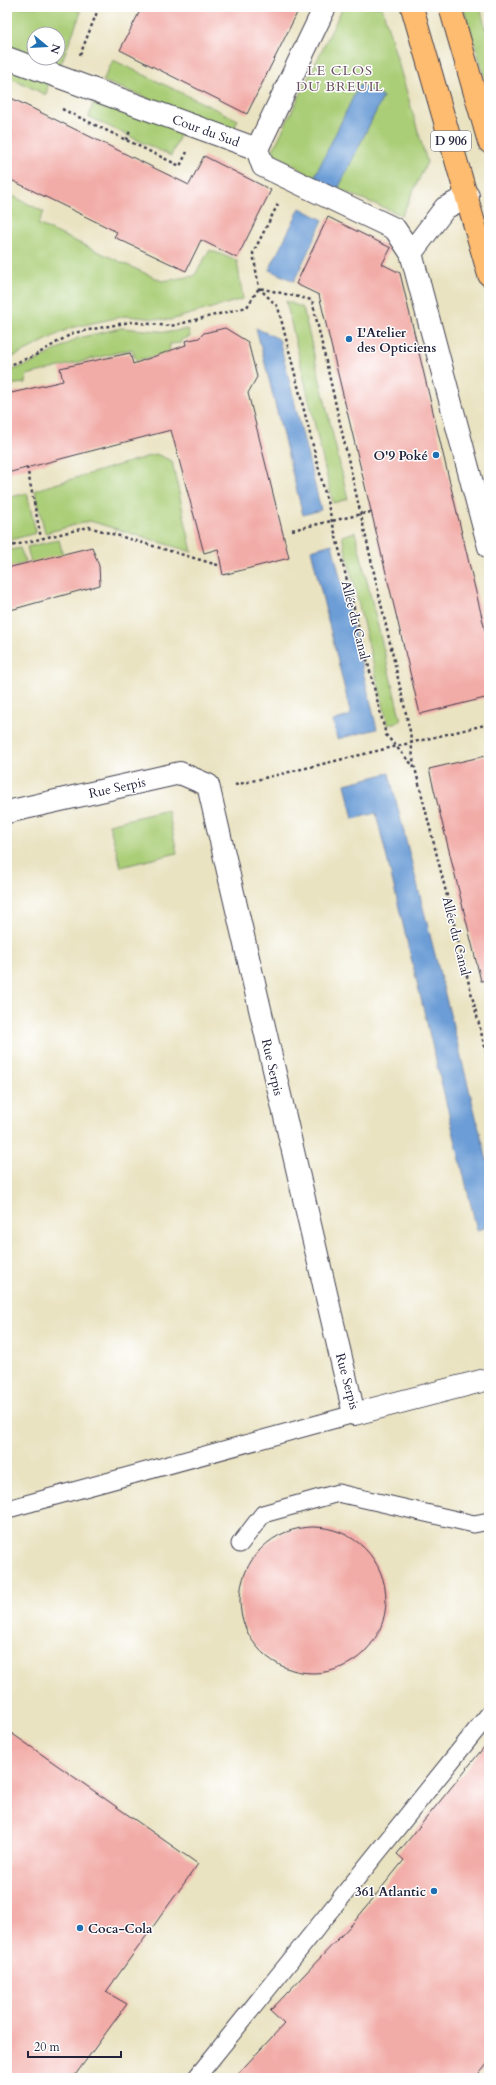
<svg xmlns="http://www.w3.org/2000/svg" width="496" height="2085" font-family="Cardo,serif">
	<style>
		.green { fill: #aace77; stroke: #667859 }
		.water { fill: #6c9dd6; stroke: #476088 }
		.building { fill: #f2aca7 }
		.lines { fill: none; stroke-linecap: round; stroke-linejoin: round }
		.lane-casing { stroke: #403f4f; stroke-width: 19 }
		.street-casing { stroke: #403f4f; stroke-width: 24 }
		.primary-casing { stroke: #403f4f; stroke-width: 24 }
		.path { stroke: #403f4f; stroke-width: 2.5; stroke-dasharray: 3 3; stroke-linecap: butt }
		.lane { stroke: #fff; stroke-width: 17 }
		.street { stroke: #fff; stroke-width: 22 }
		.primary { stroke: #febc70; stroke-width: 22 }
		.tram { stroke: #22223b; stroke-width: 1 }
		.poi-dot { fill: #1f6fb2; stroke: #fff; stroke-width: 1.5 }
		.labels { text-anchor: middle; stroke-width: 3; stroke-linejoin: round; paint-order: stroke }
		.shield { fill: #fff; stroke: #646476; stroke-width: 1 }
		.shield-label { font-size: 12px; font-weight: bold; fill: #22223b }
		.street-label { font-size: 13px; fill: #22223b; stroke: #fff }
		.poi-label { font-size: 13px; font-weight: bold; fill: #22223b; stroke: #fff; text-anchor: start }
		.neighbourhood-label { font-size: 14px; letter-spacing: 1px; fill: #6b5261; stroke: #fff }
	</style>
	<rect width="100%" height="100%" fill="#fff"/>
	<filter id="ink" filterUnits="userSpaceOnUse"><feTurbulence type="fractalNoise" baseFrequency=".025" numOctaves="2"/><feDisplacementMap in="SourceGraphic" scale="8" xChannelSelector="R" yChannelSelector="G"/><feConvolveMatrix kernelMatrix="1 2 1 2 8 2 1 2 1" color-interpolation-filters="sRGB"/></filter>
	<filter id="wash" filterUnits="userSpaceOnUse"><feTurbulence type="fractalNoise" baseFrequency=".012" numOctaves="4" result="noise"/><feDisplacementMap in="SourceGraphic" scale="16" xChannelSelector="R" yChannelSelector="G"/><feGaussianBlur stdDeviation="0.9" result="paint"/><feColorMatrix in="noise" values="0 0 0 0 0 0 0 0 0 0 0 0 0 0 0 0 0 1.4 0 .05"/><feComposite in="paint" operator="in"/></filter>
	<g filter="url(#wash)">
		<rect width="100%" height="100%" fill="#eae3c2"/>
		<path class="green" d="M7 7H72L81 12 60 66 40 58H58V34H34V56L7 45Z
			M343 7H382L427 162 402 215 338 189 383 97 360 85 314 178 272 152Z
			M463 7H480L489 41V82L487 83Z
			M113 60 238 120 233 131 103 81Z
			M7 65 49 81 46 95 7 76Z
			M94 99 183 128 171 156 89 117Z
			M9 194 44 212 38 224 162 281 194 276 210 250 237 261 243 299 170 320 125 316 70 328 7 360V197Z
			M286 301 303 308 348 499 333 503Z
			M121 328 170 332 188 329 190 337 181 340V343L170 344 169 354 136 360 132 349 27 375 25 383 7 385V372L32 363 78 338Z
			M156 454 172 461 192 552 90 521 45 533 35 490Z
			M27 493 36 533 7 541V498Z
			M355 532 401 721 388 725 342 536Z
			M59 540 63 555 31 563 27 547Z
			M20 548 26 563 7 568V551Z
			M168 810 177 853 121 867 109 824Z"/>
		<path class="water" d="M359 85 383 97 338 189 314 178Z
			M300 208 323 220 294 281 269 270Z
			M256 328 279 339 321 510 303 515Z
			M332 544 377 729 337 739 333 721 351 715 311 550Z
			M389 773 489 1168V1227L477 1230 376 813 353 819 345 784Z"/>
		<g id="blocks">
			<path class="building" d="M142 7H300L247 114 120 50Z
				M7 96 189 185 204 156 271 190 237 258 201 240 186 271 114 237 117 232 7 178Z
				M328 217 391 248 382 264 400 273 489 647V697L420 714 319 295 296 284Z
				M225 328 248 342 257 377 248 393 289 558 223 575 218 549 204 553 171 430 7 473V394L63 381 60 368 130 353 133 364 186 345 185 341 199 338 204 333Z
				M92 547 99 566 100 585 7 611V568Z
				M489 755V980L481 981 429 769Z
				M240 1600a73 73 0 1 1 146 0a73 73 0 1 1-146 0Z
				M7 1730 198 1864 106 1992 127 2004 73 2078H7Z
				M489 1741V2061L475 2078H234L284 2024 270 2011 354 1922 404 1860 397 1854Z"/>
		</g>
	</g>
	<g filter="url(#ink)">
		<use href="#blocks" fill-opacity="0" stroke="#403f4f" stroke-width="1"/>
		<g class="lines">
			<defs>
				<path id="lane" d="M8 1509 354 1414
					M240 1544 263 1514 338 1493 474 1524 489 1521
					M196 2078 489 1714"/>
				<path id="street" d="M7 58 257 149 325 7
					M257 149 263 166 395 229 411 253
					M468 196 445 208 411 253 489 547
					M7 812 180 773 208 785 354 1414 489 1379"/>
				<path id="primary" d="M412 7 489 275
					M450 7 489 142"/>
			</defs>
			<use href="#lane" class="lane-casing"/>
			<use href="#street" class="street-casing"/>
			<use href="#primary" class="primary-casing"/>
			<path class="path" d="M80 55 99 7
				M62 109 180 166 187 152
				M126 140 130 131
				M278 204 253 253 259 288 278 307 386 735 415 768 489 1064
				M7 366 34 356 73 333 130 322 171 326 247 307 259 288 312 300 410 731 414 767
				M27 467 41 538
				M292 530 371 512
				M7 547 89 527 221 566
				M235 785 489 724"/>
			<use href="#lane" class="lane"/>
			<use href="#street" class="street"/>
			<use href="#primary" class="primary"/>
			<path class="tram" d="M488 7 489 11"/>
		</g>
	</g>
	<g class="poi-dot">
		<circle cx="349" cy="339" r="4"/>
		<circle cx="436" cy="455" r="4"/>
		<circle cx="434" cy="1891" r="4"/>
		<circle cx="80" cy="1928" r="4"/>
	</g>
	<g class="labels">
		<rect class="shield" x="431" y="131" width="40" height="20" rx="3"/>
		<g class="shield-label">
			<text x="451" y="145">D 906</text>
		</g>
		<g class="street-label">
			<text transform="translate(206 130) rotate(20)" y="5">Cour du Sud</text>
			<text transform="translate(356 620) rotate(76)" y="5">Allée du Canal</text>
			<text transform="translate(117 787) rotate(-12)" y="5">Rue Serpis</text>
			<text transform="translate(457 936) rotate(76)" y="5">Allée du Canal</text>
			<text transform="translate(273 1067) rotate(77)" y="5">Rue Serpis</text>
			<text transform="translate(348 1381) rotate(75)" y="5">Rue Serpis</text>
		</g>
		<g class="poi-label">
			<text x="357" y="337">L'Atelier<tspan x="357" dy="15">des Opticiens</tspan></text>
			<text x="428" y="460" text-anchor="end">O'9 Poké</text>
			<text x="426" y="1896" text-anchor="end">361 Atlantic</text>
			<text x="88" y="1933">Coca-Cola</text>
		</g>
		<g class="neighbourhood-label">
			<text x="340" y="75">LE CLOS<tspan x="340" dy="16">DU BREUIL</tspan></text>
		</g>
	</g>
	<rect width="496" height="2085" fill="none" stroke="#fff" stroke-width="24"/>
	<g transform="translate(46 46) rotate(108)"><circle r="19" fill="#ffffff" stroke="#a7a7b1"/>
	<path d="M0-3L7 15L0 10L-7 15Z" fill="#1f6fb2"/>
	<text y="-6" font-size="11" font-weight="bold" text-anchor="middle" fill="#22223b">N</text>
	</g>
	<path d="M28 2051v6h93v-6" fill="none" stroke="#22223b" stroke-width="2"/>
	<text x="34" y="2051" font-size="12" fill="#22223b" stroke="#ffffff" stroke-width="3" paint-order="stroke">20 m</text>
</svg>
